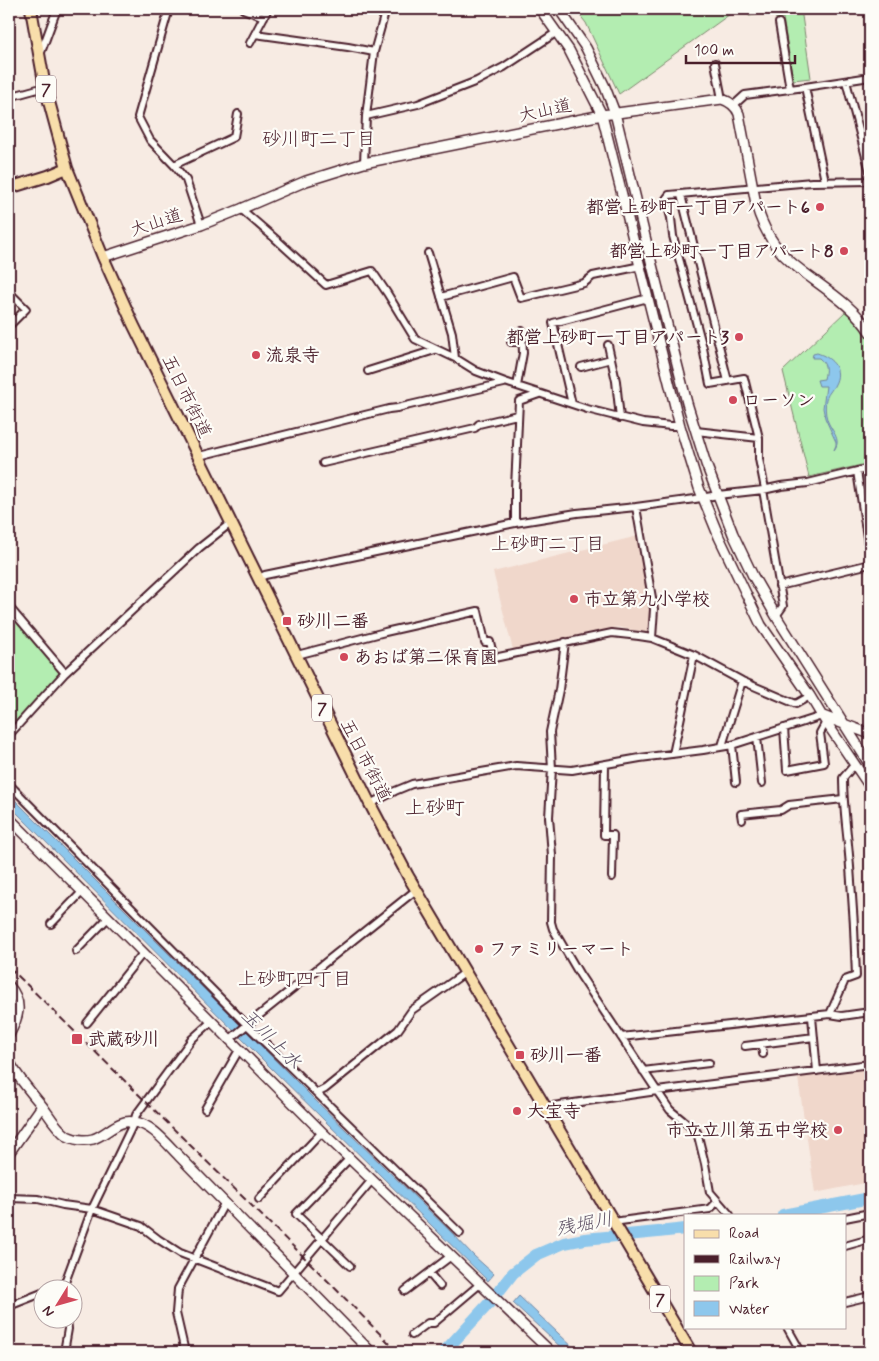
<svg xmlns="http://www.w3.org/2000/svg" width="879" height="1361" font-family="Mynerve,'Klee One',sans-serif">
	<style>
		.built { fill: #f0d7cb }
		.green { fill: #b3edb1; stroke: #7e866e }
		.water { fill: #8dc7ec; stroke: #72849f }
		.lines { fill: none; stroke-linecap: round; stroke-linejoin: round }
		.river { stroke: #8dc7ec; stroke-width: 12 }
		.street-casing { stroke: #4a1f2b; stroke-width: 10 }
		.secondary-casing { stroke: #4a1f2b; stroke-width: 12 }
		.primary-casing { stroke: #4a1f2b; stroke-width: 14 }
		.street { stroke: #fdfcf7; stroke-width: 6 }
		.secondary { stroke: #fdfcf7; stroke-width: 9 }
		.primary { stroke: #f8deab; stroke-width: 10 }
		.rail { stroke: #4a1f2b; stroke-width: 2; stroke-dasharray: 8 4; stroke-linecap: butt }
		.poi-dot { fill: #d1495b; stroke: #fdfcf7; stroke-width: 2 }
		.labels { text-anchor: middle; stroke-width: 4.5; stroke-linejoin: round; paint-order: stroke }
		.shield { fill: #fdfcf7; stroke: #806168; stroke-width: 1 }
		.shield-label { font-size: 16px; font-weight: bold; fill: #4a1f2b }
		.street-label { font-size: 18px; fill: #4a1f2b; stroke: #fdfcf7 }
		.poi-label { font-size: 18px; font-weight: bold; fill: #4a1f2b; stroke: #fdfcf7; text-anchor: start }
		.neighbourhood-label { font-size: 19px; fill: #4a1f2b; stroke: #fdfcf7 }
		.water-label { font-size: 19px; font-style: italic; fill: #5e5165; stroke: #fdfcf7 }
		.quarter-label { font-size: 20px; fill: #4a1f2b; stroke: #fdfcf7 }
	</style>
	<rect width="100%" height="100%" fill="#f7ebe3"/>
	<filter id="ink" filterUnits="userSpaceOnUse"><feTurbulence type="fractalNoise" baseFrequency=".02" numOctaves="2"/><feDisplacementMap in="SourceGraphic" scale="10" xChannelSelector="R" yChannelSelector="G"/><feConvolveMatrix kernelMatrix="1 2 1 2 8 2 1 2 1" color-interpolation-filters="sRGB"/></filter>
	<g filter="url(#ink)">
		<path class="built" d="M638 536 652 631 649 633 617 627 513 650 493 572Z
			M870 1069V1182L815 1193 798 1078 800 1076 829 1072 832 1074Z"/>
		<path class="green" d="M575 9H737L619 94 586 23Z
			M748 9H801L811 78 793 80 783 18 776 19 775 12 749 16Z
			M846 311 862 326 870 343V463L809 477 783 371Z
			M9 610 62 671 9 734Z"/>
		<path class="water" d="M817 353C830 357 842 367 836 382 834 388 828 393 826 399 825 405 825 413 827 419 830 430 843 439 834 450L836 445V442L825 418 823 408 826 386H819L817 380 824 379C826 369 827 365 819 358H812L813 354Z
			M9 794 313 1098 451 1232 474 1256 494 1274 488 1281 270 1067 9 805Z
			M519 1296 578 1352H566L513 1303Z"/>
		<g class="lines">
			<path class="river" d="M783 1215 870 1198
				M444 1352 492 1300 513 1273 536 1255 564 1243 585 1239 658 1232 685 1229"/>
			<defs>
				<path id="street" d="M169 9 138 117 150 140 174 165 186 180 201 225
					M243 9 264 17
					M779 23 790 89
					M255 34 348 47 374 52
					M250 43 268 9
					M40 55 57 9
					M715 63 722 99
					M846 81 870 172
					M805 87 825 181
					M9 97 45 87
					M734 105 745 95 805 87 870 77
					M366 116 418 104 477 81 504 67 557 32
					M364 163 366 116 374 52 386 9
					M174 165 234 137 238 114
					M681 195 728 381
					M241 209 278 241 326 285 372 271 387 293 415 339 455 358 476 371 505 382 587 409 643 423 671 426H680
					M428 253 452 333 455 358
					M9 292 26 309 9 326
					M441 297 513 277 521 298 584 283 593 276 641 266
					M511 342H522
					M608 345 616 381 620 418
					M581 367 611 359
					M368 371 435 350
					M517 386 523 353 522 331
					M572 404 553 323 648 298
					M696 431 759 438
					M199 456 389 409 397 408 504 383
					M323 463 475 428 479 424 517 415
					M857 471 870 557
					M765 489 759 459V438L744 378 710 384 703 348 673 236 671 218 666 199 669 195 812 182 870 181
					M763 490 783 606 776 616
					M636 507 654 609 652 638
					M515 523V488L519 401 539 394
					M259 578 265 575 515 523 577 513 636 507 695 499 718 495 763 490 781 486 808 483 870 468
					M779 586 870 564
					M9 607 65 673
					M565 642 559 690 550 732 552 769 549 817 552 855 551 922 553 929 580 975 657 1091 670 1110 697 1132 705 1164 710 1192 730 1215
					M297 655 385 632 478 611 485 642H490L494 658 612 633 639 636 652 638 694 655 742 681 796 704 810 696
					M784 728 787 770 824 763 820 733 826 722
					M9 735 65 673 199 548 232 522
					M757 737 762 783
					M732 745 736 782
					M722 746 742 681
					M673 754 694 655
					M605 765 604 835H613L612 877
					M9 784 247 1025 460 1233
					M370 804 395 791 412 784 516 766 572 770 640 758 703 750 732 745 822 716
					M742 820 741 814 781 810 789 805 843 799
					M51 924 82 892
					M76 951 108 918
					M830 1014 845 980 856 976C855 939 853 903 850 867 848 837 843 808 843 778L855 764
					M812 1017 817 1071
					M87 1023 143 953
					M621 1037 830 1014 842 1016 870 1012
					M229 1040 247 1025 416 890
					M762 1044 763 1054
					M745 1046 814 1037
					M643 1071 709 1063
					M317 1093 325 1089 398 1030 412 1010 466 972
					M546 1107 657 1091 870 1064
					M205 1109 239 1050
					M350 1158 296 1214 350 1266
					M9 1198 38 1199 63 1205 92 1209 141 1226 158 1239 180 1253 278 1291 372 1180
					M259 1199 322 1132
					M845 1218 870 1213
					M613 1222 710 1209 718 1201
					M845 1246 870 1239
					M429 1273 440 1286
					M54 1288 64 1285
					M64 1288V1285L92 1209 134 1122 136 1115 192 1039 211 1022
					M405 1291 451 1256
					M845 1302 870 1296
					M9 1306 42 1293
					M787 1327 801 1352
					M412 1335 428 1323H434L480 1284
					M64 1352 68 1329 67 1318
					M185 1352 176 1313 178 1289 224 1204"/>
				<path id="secondary" d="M540 9 569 50 602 115 680 426 699 488 719 537 761 625 810 696 822 716 870 787
					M559 9 586 48 605 87 615 113 652 265 687 403 706 464 733 534 753 576 776 616 870 765
					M103 257 201 225 241 209 306 181 364 163 602 115 722 99C731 102 736 106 739 114L756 204C762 226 774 248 792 263 819 286 851 302 870 332
					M823 716 870 734
					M9 818 322 1132 551 1352
					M9 986C24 1003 18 1018 9 1035
					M9 1061C17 1077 31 1092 43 1107 50 1117 57 1129 67 1136 75 1140 84 1141 93 1139 108 1134 117 1119 134 1122 152 1124 167 1144 179 1156L371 1352
					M9 1153 42 1106"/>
				<path id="primary" d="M31 9 45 87 67 168 103 257 133 324 319 701 370 804 408 876 691 1352
					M9 188 48 176 67 168"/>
			</defs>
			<use href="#street" class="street-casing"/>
			<use href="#secondary" class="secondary-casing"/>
			<use href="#primary" class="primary-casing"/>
			<use href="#street" class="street"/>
			<use href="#secondary" class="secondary"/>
			<use href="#primary" class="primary"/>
			<path class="rail" d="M9 967 309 1262 398 1352"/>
		</g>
	</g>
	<g class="poi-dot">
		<circle cx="820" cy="207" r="5"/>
		<circle cx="844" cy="251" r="5"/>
		<circle cx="739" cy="337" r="5"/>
		<circle cx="256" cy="355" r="5"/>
		<circle cx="733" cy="400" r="5"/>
		<circle cx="574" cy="599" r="5"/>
		<rect x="282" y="616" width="10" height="10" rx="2.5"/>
		<circle cx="344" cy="657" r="5"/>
		<circle cx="479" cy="949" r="5"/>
		<rect x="71" y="1033" width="12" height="12" rx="2.5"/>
		<rect x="515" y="1050" width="10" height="10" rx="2.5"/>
		<circle cx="517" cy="1111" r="5"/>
		<circle cx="838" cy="1130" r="5"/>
	</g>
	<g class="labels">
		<g class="shield">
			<rect x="36" y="75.5" width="20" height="27" rx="4"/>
			<rect x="312" y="694.5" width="20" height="27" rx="4"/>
			<rect x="650" y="1285.5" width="20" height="27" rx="4"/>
		</g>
		<g class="shield-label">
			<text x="46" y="95">7</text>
			<text x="322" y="714">7</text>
			<text x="660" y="1305">7</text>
		</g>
		<g class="street-label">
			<text transform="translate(545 110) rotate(-12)" y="6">大山道</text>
			<text transform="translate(156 222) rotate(-18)" y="6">大山道</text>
			<text transform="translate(187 396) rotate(64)" y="6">五日市街道</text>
			<text transform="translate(366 760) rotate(63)" y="6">五日市街道</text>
		</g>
		<g class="poi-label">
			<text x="810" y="213" text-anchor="end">都営上砂町一丁目アパート6</text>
			<text x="834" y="257" text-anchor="end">都営上砂町一丁目アパート8</text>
			<text x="729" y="343" text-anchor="end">都営上砂町一丁目アパート3</text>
			<text x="266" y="361">流泉寺</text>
			<text x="743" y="406">ローソン</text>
			<text x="584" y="605">市立第九小学校</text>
			<text x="297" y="627">砂川二番</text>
			<text x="354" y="663">あおば第二保育園</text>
			<text x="489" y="955">ファミリーマート</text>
			<text x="88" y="1045">武蔵砂川</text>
			<text x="530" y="1061">砂川一番</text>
			<text x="527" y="1117">大宝寺</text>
			<text x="828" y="1136" text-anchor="end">市立立川第五中学校</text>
		</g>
		<g class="neighbourhood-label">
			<text x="319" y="145">砂川町二丁目</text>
			<text x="548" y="550">上砂町二丁目</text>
			<text x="295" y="985">上砂町四丁目</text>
		</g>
		<g class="water-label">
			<text transform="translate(272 1038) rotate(45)" y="7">玉川上水</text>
			<text transform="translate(584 1223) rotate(-11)" y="7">残堀川</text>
		</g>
		<g class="quarter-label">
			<text x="435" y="814">上砂町</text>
		</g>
	</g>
	<rect width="879" height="1361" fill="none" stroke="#fdfcf7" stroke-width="30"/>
	<rect x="15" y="15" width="849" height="1331" fill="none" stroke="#4a1f2b" stroke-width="2" filter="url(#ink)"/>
	<rect x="684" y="1214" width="162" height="115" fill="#fdfcf7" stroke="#b5a4a5"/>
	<rect x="694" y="1230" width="25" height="8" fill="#f8deab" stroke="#b5a4a5"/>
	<text x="729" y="1238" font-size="15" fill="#4a1f2b">Road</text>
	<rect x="694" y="1255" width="25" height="8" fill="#4a1f2b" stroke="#b5a4a5"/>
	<text x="729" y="1264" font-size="15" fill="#4a1f2b">Railway</text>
	<rect x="694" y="1276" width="25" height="15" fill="#b3edb1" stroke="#b5a4a5"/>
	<text x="729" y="1288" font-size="15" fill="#4a1f2b">Park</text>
	<rect x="694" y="1301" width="25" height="15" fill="#8dc7ec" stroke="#b5a4a5"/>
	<text x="729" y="1314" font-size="15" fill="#4a1f2b">Water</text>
	<g transform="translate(58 1304) rotate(233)"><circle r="24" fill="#fdfcf7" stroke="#b5a4a5"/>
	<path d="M0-4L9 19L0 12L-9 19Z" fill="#d1495b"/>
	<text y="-8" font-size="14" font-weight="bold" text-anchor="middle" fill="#4a1f2b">N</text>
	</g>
	<path d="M686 55v8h109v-8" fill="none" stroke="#4a1f2b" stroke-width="2.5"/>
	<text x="694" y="55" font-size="15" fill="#4a1f2b" stroke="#fdfcf7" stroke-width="4" paint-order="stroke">100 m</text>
</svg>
